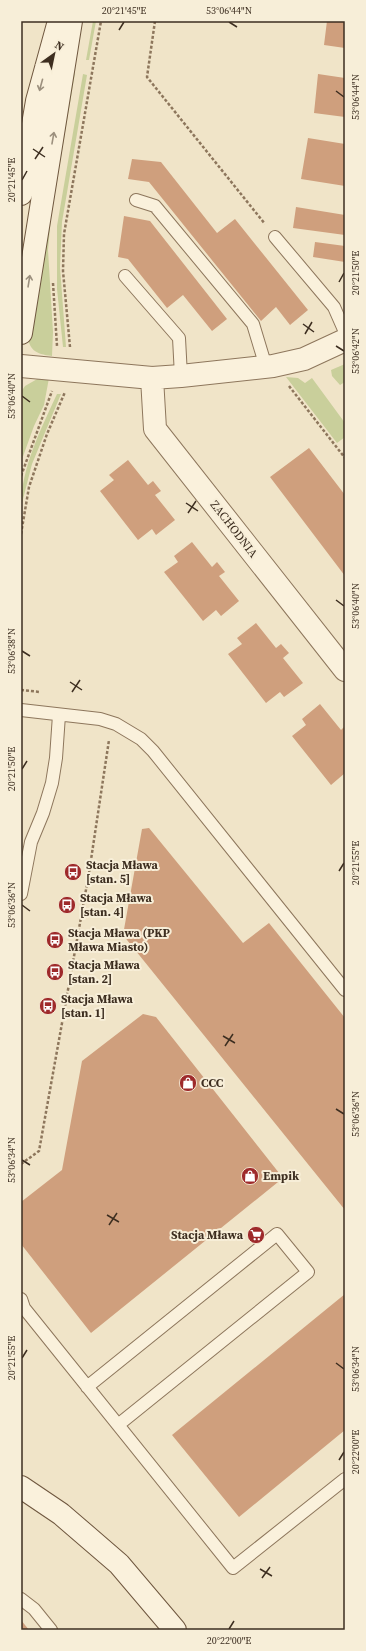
<svg xmlns="http://www.w3.org/2000/svg" width="366" height="1651" font-family="'Source Serif 4',serif">
	<style>
		.grass { fill: #c9cf9b }
		.building { fill: #cf9f7d }
		.lines { fill: none; stroke-linecap: round; stroke-linejoin: round }
		.lane-casing { stroke: #8d765c; stroke-width: 14 }
		.street-casing { stroke: #8d765c; stroke-width: 24 }
		.secondary-casing { stroke: #6f573f; stroke-width: 24 }
		.path { stroke: #8d765c; stroke-width: 2.5; stroke-dasharray: 3 2; stroke-linecap: butt }
		.lane { stroke: #faf1dc; stroke-width: 12 }
		.street { stroke: #faf1dc; stroke-width: 22 }
		.secondary { stroke: #faf1dc; stroke-width: 22 }
		.oneway { stroke: #9c907e }
		.ticks { fill: none; stroke: #3d2e20; stroke-width: 1.5 }
		.labels { text-anchor: middle; stroke-width: 4; stroke-linejoin: round; paint-order: stroke }
		.street-label { font-size: 12px; fill: #3d2e20; stroke: #f7eed8 }
		.poi-label { font-size: 12px; font-weight: bold; fill: #3d2e20; stroke: #f7eed8; text-anchor: start }
		.neatline { fill: none; stroke: #3d2e20; stroke-width: 1.5 }
		.ticks-label { font-size: 10px; text-anchor: middle; fill: #3d2e20 }
	</style>
	<rect width="100%" height="100%" fill="#f0e4c8"/>
	<path class="grass" d="M93 21H96L89 60H86Z
		M75 73 51 217 48 250 53 332 52 356C35 354 29 350 27 333L71 75Z
		M83 74 87 75 62 222 60 267 66 347H63L57 289V226Z
		M345 364V382L340 385 332 376 331 370Z
		M286 377 298 378 305 383 312 378 345 423V437L337 443Z
		M39 378H49L44 405 34 426 21 462V392L25 386Z
		M57 394H61L32 464 21 507C21 468 41 429 57 394Z"/>
	<path class="building" d="M327 21H345V48L324 45Z
		M318 74 345 78V117L314 113Z
		M308 138 345 144V186L301 179Z
		M132 159 161 162 217 233 235 219 308 310 290 325 276 307 261 321 149 182 128 179Z
		M296 207 345 215V235L293 228Z
		M124 216 150 221 227 319 212 331 183 295 167 308 128 259 118 257Z
		M315 242 345 246V262L313 257Z
		M309 448 345 495V576L270 477Z
		M128 460 148 485 153 481 161 491 155 495 175 520 156 535 152 529 138 540 100 491 114 480 109 475Z
		M192 542 212 567 217 562 225 572 219 576 239 601 221 616 216 610 203 621 164 572 178 562 174 556Z
		M256 623 276 648 281 644 289 653 283 658 303 683 284 697 280 692 266 703 228 654 242 644 237 638Z
		M320 704 341 730 345 726V773L331 785 292 736 306 725 302 719Z
		M149 828 243 943 269 923 345 1018V1210L123 935 142 829Z
		M143 1014 156 1017 283 1178 91 1333 21 1244V1202L62 1170 82 1061Z
		M345 1294V1430L239 1517 172 1435Z
		M21 1620 29 1630H21Z"/>
	<g class="lines">
		<defs>
			<path id="lane" d="M136 200 155 206 253 324 266 367
				M275 237 334 307 345 332
				M125 276 179 338 181 376
				M21 710 100 719 116 724 141 739 153 751 345 990
				M21 894 31 842 43 813 52 783 56 758 59 715
				M21 1299 24 1308 233 1568 345 1479
				M87 1387 277 1234 308 1272 118 1425
				M21 1599 34 1609 51 1630"/>
			<path id="street" d="M21 366 152 378 181 376 273 366 304 359 345 340
				M152 378 155 429 345 670"/>
			<path id="secondary" d="M21 194 37 101 59 21
				M21 333 71 21
				M21 1487 61 1514 119 1564 175 1630"/>
		</defs>
		<use href="#lane" class="lane-casing"/>
		<use href="#street" class="street-casing"/>
		<use href="#secondary" class="secondary-casing"/>
		<path class="path" d="M155 21 147 77 265 224
			M53 283 57 346
			M70 347 63 271 64 234 101 21
			M289 386 345 458
			M21 476 52 391
			M21 534 29 487 47 434 65 392
			M21 690 40 692
			M21 1164 39 1151 89 873 109 740"/>
		<use href="#lane" class="lane"/>
		<use href="#street" class="street"/>
		<use href="#secondary" class="secondary"/>
	</g>
	<defs><path id="oneway-shaft" d="M-6 0H5M1.5-3L5.5 0L1.5 3" fill="none" stroke-width="1.6" stroke-linecap="round" stroke-linejoin="round"/></defs>
	<g class="oneway">
		<use href="#oneway-shaft" transform="translate(41 85) rotate(105)"/>
		<use href="#oneway-shaft" transform="translate(53 138) rotate(-80)"/>
		<use href="#oneway-shaft" transform="translate(29 281) rotate(-81)"/>
	</g>
	<path class="ticks" d="M229 22 237 27M119 30 124 22M336 91 344 97M33 149 45 157M35 159 43 147M22 180 27 171M339 282 344 273M303 324 314 332M305 334 312 322M336 346 344 351M22 396 30 402M186 503 198 511M188 513 196 501M336 600 344 606M22 651 30 656M70 682 82 690M72 692 80 680M22 769 27 761M339 871 344 863M22 905 30 911M223 1036 235 1043M225 1046 233 1034M336 1109 344 1114M22 1160 30 1165M107 1215 119 1222M109 1225 117 1213M22 1358 27 1350M336 1363 344 1369M339 1460 344 1452M260 1569 272 1576M262 1578 270 1567M229 1629 234 1621"/>
	<defs>
		<symbol id="bus-disc" viewBox="-11 -11 22 22"><circle r="9.5" fill="#9e2a2b" stroke="#f7eed8"/><path d="M-5-6H5V4H4V6H2V4H-2V6H-4V4H-5ZM-3.5-4V0h7V-4ZM-3.5 1.2v1.5H-2V1.2ZM2 1.2v1.5H3.5V1.2Z" fill="#fff"/></symbol>
		<symbol id="shop-disc" viewBox="-11 -11 22 22"><circle r="9.5" fill="#9e2a2b" stroke="#f7eed8"/><path d="M-5-2.5h2.3a2.7 3.5 0 0 1 5.4 0H5L5.5 6h-11ZM-1.5-2.5h3a1.5 2.3 0 0 0-3 0Z" fill="#fff"/></symbol>
		<symbol id="supermarket-disc" viewBox="-11 -11 22 22"><circle r="9.5" fill="#9e2a2b" stroke="#f7eed8"/><path d="M-6-5.5h2.5l.6 2H6L4.5 2H-2.5L-4.4-4H-6ZM-1.5 3.2a1.3 1.3 0 1 0 .1 0ZM3 3.2a1.3 1.3 0 1 0 .1 0Z" fill="#fff"/></symbol>
	</defs>
	<g fill-rule="evenodd">
		<use href="#bus-disc" x="63" y="862" width="20" height="20"/>
		<use href="#bus-disc" x="57" y="895" width="20" height="20"/>
		<use href="#bus-disc" x="45" y="930" width="20" height="20"/>
		<use href="#bus-disc" x="45" y="962" width="20" height="20"/>
		<use href="#bus-disc" x="38" y="996" width="20" height="20"/>
		<use href="#shop-disc" x="178" y="1073" width="20" height="20"/>
		<use href="#shop-disc" x="240" y="1166" width="20" height="20"/>
		<use href="#supermarket-disc" x="246" y="1225" width="20" height="20"/>
	</g>
	<g class="labels">
		<g class="street-label">
			<text transform="translate(234 529) rotate(52)" y="4">ZACHODNIA</text>
		</g>
		<g class="poi-label">
			<text x="86" y="869">Stacja Mława<tspan x="86" dy="14">[stan. 5]</tspan></text>
			<text x="80" y="902">Stacja Mława<tspan x="80" dy="14">[stan. 4]</tspan></text>
			<text x="68" y="937">Stacja Mława (PKP<tspan x="68" dy="14">Mława Miasto)</tspan></text>
			<text x="68" y="969">Stacja Mława<tspan x="68" dy="14">[stan. 2]</tspan></text>
			<text x="61" y="1003">Stacja Mława<tspan x="61" dy="14">[stan. 1]</tspan></text>
			<text x="201" y="1087">CCC</text>
			<text x="263" y="1180">Empik</text>
			<text x="243" y="1239" text-anchor="end">Stacja Mława</text>
		</g>
	</g>
	<rect width="366" height="1651" fill="none" stroke="#f7eed8" stroke-width="44"/>
	<g transform="translate(54 54) rotate(33)" stroke="#f7eed8" stroke-width="3" paint-order="stroke">
	<path d="M0-3L7 15L0 10L-7 15Z" fill="#3d2e20"/>
	<text y="-6" font-size="11" font-weight="bold" text-anchor="middle" fill="#3d2e20">N</text>
	</g>
	<rect x="22" y="22" width="322" height="1607" class="neatline"/>
	<g class="ticks-label">
		<text x="124" y="14">20°21'45"E</text>
		<text x="229" y="14">53°06'44"N</text>
		<text transform="translate(355 97) rotate(-90)" y="4">53°06'44"N</text>
		<text transform="translate(11 180) rotate(-90)" y="4">20°21'45"E</text>
		<text transform="translate(355 273) rotate(-90)" y="4">20°21'50"E</text>
		<text transform="translate(355 351) rotate(-90)" y="4">53°06'42"N</text>
		<text transform="translate(11 396) rotate(-90)" y="4">53°06'40"N</text>
		<text transform="translate(355 606) rotate(-90)" y="4">53°06'40"N</text>
		<text transform="translate(11 651) rotate(-90)" y="4">53°06'38"N</text>
		<text transform="translate(11 769) rotate(-90)" y="4">20°21'50"E</text>
		<text transform="translate(355 863) rotate(-90)" y="4">20°21'55"E</text>
		<text transform="translate(11 905) rotate(-90)" y="4">53°06'36"N</text>
		<text transform="translate(355 1114) rotate(-90)" y="4">53°06'36"N</text>
		<text transform="translate(11 1160) rotate(-90)" y="4">53°06'34"N</text>
		<text transform="translate(11 1358) rotate(-90)" y="4">20°21'55"E</text>
		<text transform="translate(355 1369) rotate(-90)" y="4">53°06'34"N</text>
		<text transform="translate(355 1452) rotate(-90)" y="4">20°22'00"E</text>
		<text x="229" y="1644">20°22'00"E</text>
	</g>
</svg>
